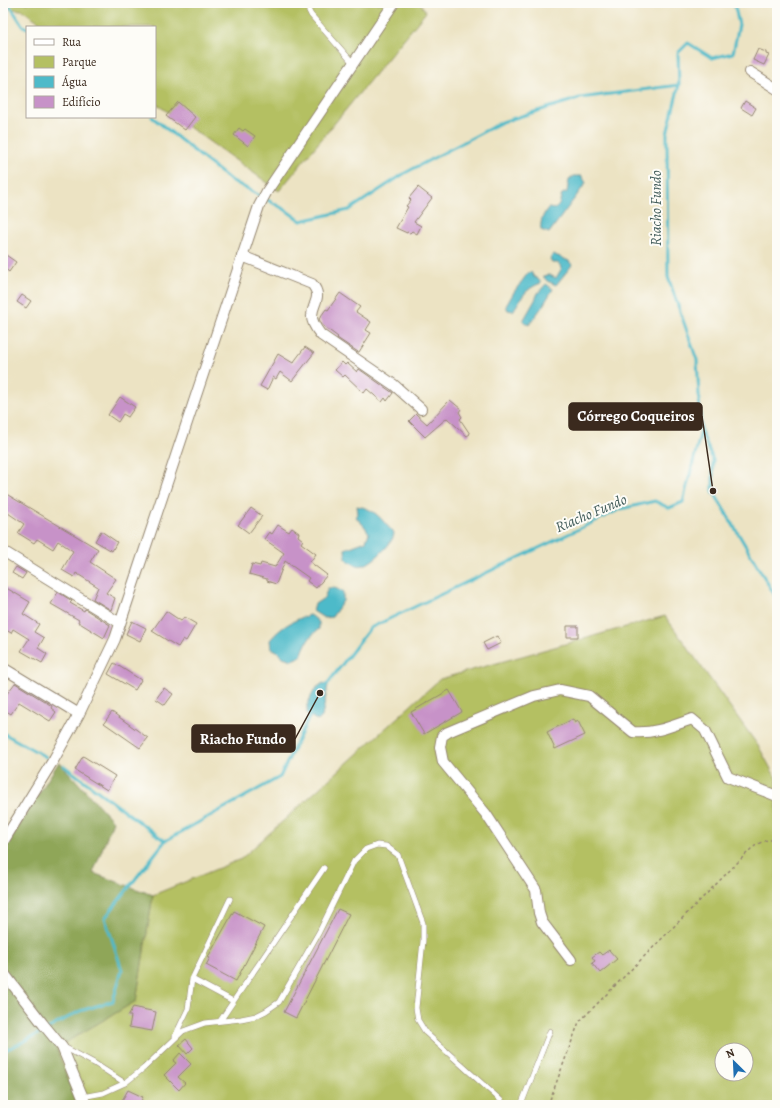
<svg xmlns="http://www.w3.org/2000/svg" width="780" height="1108" font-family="Alegreya,serif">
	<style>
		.green { fill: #b4c062; stroke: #787540; fill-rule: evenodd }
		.forest { fill: #8fa658; stroke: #65683b }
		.water { fill: #4ebac9; stroke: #447274 }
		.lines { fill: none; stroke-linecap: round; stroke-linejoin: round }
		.stream { stroke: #4ebac9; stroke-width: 3 }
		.building { fill: #c792c8 }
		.lane-casing { stroke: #948670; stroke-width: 6 }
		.street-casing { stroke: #948670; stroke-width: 12 }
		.path { stroke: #948670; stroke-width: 1.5; stroke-dasharray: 3 3; stroke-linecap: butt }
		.lane { stroke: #fff; stroke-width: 5 }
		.street { stroke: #fff; stroke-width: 10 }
		.labels { text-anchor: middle; stroke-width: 4; stroke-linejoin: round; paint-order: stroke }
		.water-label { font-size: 15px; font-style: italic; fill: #425c5a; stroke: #fdfcf7 }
		.leader { fill: none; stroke: #3b2a1e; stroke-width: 1.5 }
		.callout-dot { fill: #3b2a1e; stroke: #fdfcf7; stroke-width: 1.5 }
		.callout { fill: #3b2a1e; stroke: #3b2a1e; stroke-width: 1.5 }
		.callout-label { font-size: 15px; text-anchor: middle; font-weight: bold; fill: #fff }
	</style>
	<rect width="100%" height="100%" fill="#fdfcf7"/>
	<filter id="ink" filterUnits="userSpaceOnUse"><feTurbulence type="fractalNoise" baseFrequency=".025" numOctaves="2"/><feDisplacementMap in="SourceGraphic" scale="8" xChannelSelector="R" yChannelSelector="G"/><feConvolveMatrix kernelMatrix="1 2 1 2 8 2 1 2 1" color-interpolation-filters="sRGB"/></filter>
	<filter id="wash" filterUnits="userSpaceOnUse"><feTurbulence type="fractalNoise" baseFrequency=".012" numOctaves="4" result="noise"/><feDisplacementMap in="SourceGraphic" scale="16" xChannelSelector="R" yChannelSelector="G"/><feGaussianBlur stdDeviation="0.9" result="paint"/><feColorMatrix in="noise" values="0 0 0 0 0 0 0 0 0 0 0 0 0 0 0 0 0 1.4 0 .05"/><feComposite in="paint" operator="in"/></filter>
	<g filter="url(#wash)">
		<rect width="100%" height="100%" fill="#ece3c3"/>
		<path class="green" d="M3 3H420L426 12 279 191 155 103V27H47L22 10 3 8Z
			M665 616 759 747 777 780V1105H77L56 1048 136 1001 153 895 241 859 440 679ZM722 1050H746V1074H722Z"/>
		<path class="forest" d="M59 762 113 821 93 873 153 895 136 1001 56 1048 77 1105H3V850Z"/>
		<path class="water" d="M574 176H582L586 183 549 233 541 230C540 221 543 215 548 208L555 209 559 205 562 194 567 192 569 180Z
			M553 254 569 261 572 265 556 285 547 281 543 276 549 275 556 278 562 268 558 263H552L550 259Z
			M531 272 534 277 538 279 541 283C524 289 522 298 513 311L508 310 506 306 514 292 528 273Z
			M546 284 553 289 542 307 529 325 523 321 535 300 538 293Z
			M357 506C377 509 381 520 394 533 394 543 373 562 364 565 357 567 351 563 346 559L345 549 366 541 369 533 365 527 356 517 358 514Z
			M328 588H335L343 592V601L332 617 324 618 313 611 315 604 324 598Z
			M309 615 312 616 319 622V629C309 636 305 645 301 656L292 660 283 657 277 651 271 648 270 640C282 626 292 621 309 615Z
			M323 683 328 685 322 717 318 721 307 714V705L315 689Z"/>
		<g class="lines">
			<path class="stream" d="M8 3 23 26 27 28
				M152 117 229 179 284 209 301 221 349 210 405 173 502 122 580 98 679 85
				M701 431 713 460V491L777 599
				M325 687 370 628 621 509 655 501 669 508 683 502 701 431 697 360 668 277 667 134 679 85 678 53 688 43 712 58 733 53 739 25 734 3
				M3 733 46 757
				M64 766 165 841
				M3 1051 25 1041 80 1011 113 1001 122 970 105 918 165 841 280 777 311 713"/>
		</g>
		<g id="blocks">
			<path class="building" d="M758 49 766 52V54L769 55 764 65 753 60Z
				M745 101 756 108 752 115 741 108Z
				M178 102 195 117 185 130 166 116Z
				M239 128 243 131 245 129 255 136 248 146 234 135Z
				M418 187 432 198 414 222 421 226 417 234 412 231 410 233 407 232V233L396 228 408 207 406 206 411 200 409 198Z
				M3 253 16 262 9 272 3 267Z
				M340 293 360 307 356 312 371 322 366 330 371 333 359 352H358L337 338 338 337 322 325 319 319 326 309 328 310Z
				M22 295 31 301 26 308 17 302Z
				M305 347 314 353 292 381 280 372 276 379 273 377 267 390 260 386 278 354 293 363Z
				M342 362 345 365 347 363 357 372 359 369 393 393 387 401 385 398 382 402 367 389 364 393 345 375 343 377 335 370Z
				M120 397 135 407 128 417 123 414 118 422 108 415Z
				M450 400 461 409 459 412 462 417 460 419 470 434 467 436 447 418 425 437 409 421 416 414 427 424Z
				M3 492 98 549 90 562 116 579 106 593 115 598 111 610 93 599 98 587 76 573 74 577 62 570 73 551 58 541 53 549 37 539 34 543 18 533 24 524 8 513 3 521Z
				M251 508 262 516 249 533 238 525Z
				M278 525 289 532 292 528 299 533 298 536 303 540 301 543 316 554 310 562 327 575 316 588 307 581 309 578 285 561 276 584 267 581V579L249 574 252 564 260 566 261 563 275 567 284 553 264 539 269 532 272 534Z
				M101 531 117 542 112 551 95 541Z
				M16 567 26 573 22 579 12 573Z
				M3 586 30 602 23 614 39 624 34 632 44 638 38 648 47 654 42 663 21 651 29 639 13 629 11 633 3 628Z
				M58 592 72 601 70 603 84 611 85 609 110 625 104 638 78 622 79 620 51 604Z
				M166 611 181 621 184 617 196 624 186 641 183 639 178 647 152 631Z
				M132 621 146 628 140 641 126 634Z
				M567 626H578V637H567Z
				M497 636 501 643 487 650 483 643Z
				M114 663 141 680 135 690 108 674Z
				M15 683 52 706 51 708 56 712 50 721 19 702 11 714 3 709V699Z
				M164 688 173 694 165 705 156 699Z
				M449 690 462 712 424 734 411 712Z
				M112 712 148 738 140 748 104 723Z
				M573 719 575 723 578 721 585 735 555 749 547 732Z
				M83 756 115 776 107 790 75 770Z
				M338 909 349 914 296 1018 284 1012Z
				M234 911 264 927 236 981 206 965 210 958 208 957Z
				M609 950 617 959 600 973 592 963 595 961 592 957 599 952 602 955Z
				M133 1007 156 1012 152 1031 129 1027 131 1016H128Z
				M186 1039 193 1048 187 1054 179 1045Z
				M180 1053 191 1064 178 1077 185 1083 179 1090 164 1075 176 1063 173 1061Z
				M128 1090 143 1097 139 1105H128L121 1102Z"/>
		</g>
	</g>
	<g filter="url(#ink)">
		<use href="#blocks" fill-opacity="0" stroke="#948670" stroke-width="1"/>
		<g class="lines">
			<defs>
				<path id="lane" d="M305 3 311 15 353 63
					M192 979 233 1001
					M220 1021 324 868
					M175 1036 188 1009 192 979 230 899
					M64 1047 94 1063 125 1083
					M82 1097 103 1093 125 1083 144 1068 183 1031 205 1023 241 1019 256 1016 266 1011 279 1002 319 932 354 861 366 849 377 845 386 846 398 855 423 923V941L416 1008 418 1020 426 1033 506 1105
					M521 1105 550 1031"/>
				<path id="street" d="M750 72 777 89
					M242 256 312 284C323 297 313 302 312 315 311 322 317 330 321 335L394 385 421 409
					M3 551 120 623
					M3 668 79 714
					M3 842 54 759 79 714 115 639 259 206 267 191 394 3
					M571 960 542 922 539 913 536 890 486 814 443 762 440 747 442 736 448 732 534 696 560 690 589 696 633 732C654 734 672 726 692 719L705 730 728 777 777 796
					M3 972 43 1024 62 1047 86 1105"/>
			</defs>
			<use href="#lane" class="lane-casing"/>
			<use href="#street" class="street-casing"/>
			<path class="path" d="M548 1105 579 1022 751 849C760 842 765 839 777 840"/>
			<use href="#lane" class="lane"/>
			<use href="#street" class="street"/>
		</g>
	</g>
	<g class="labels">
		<g class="water-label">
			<text transform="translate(656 208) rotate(-90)" y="5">Riacho Fundo</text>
			<text transform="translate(591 513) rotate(-23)" y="5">Riacho Fundo</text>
		</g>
	</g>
	<path class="leader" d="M713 491L702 416M320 693L295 739"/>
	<g class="callout-dot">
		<circle cx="713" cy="491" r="4"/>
		<circle cx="320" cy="693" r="4"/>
	</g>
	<g class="callout">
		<rect x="569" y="403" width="133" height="27" rx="4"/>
		<rect x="192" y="725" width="103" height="27" rx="4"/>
	</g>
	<g class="callout-label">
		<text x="636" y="421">Córrego Coqueiros</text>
		<text x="243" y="744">Riacho Fundo</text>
	</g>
	<rect width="780" height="1108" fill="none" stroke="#fdfcf7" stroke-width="16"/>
	<rect x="26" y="26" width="130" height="92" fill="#fdfcf7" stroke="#afa8a0"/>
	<rect x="34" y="39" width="20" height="6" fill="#ffffff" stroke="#afa8a0"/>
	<text x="62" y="46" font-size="12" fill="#3b2a1e">Rua</text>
	<rect x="34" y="56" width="20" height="12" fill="#b4c062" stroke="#afa8a0"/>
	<text x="62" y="66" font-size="12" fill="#3b2a1e">Parque</text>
	<rect x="34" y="76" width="20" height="12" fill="#4ebac9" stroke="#afa8a0"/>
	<text x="62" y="86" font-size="12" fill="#3b2a1e">Água</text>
	<rect x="34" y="96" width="20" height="12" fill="#c792c8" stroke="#afa8a0"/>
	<text x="62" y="106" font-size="12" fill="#3b2a1e">Edifício</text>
	<g transform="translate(734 1062) rotate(336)"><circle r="19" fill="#fdfcf7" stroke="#afa8a0"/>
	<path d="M0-3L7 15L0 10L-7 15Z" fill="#1f6fb2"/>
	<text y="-6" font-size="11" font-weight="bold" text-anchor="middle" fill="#3b2a1e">N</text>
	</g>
</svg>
